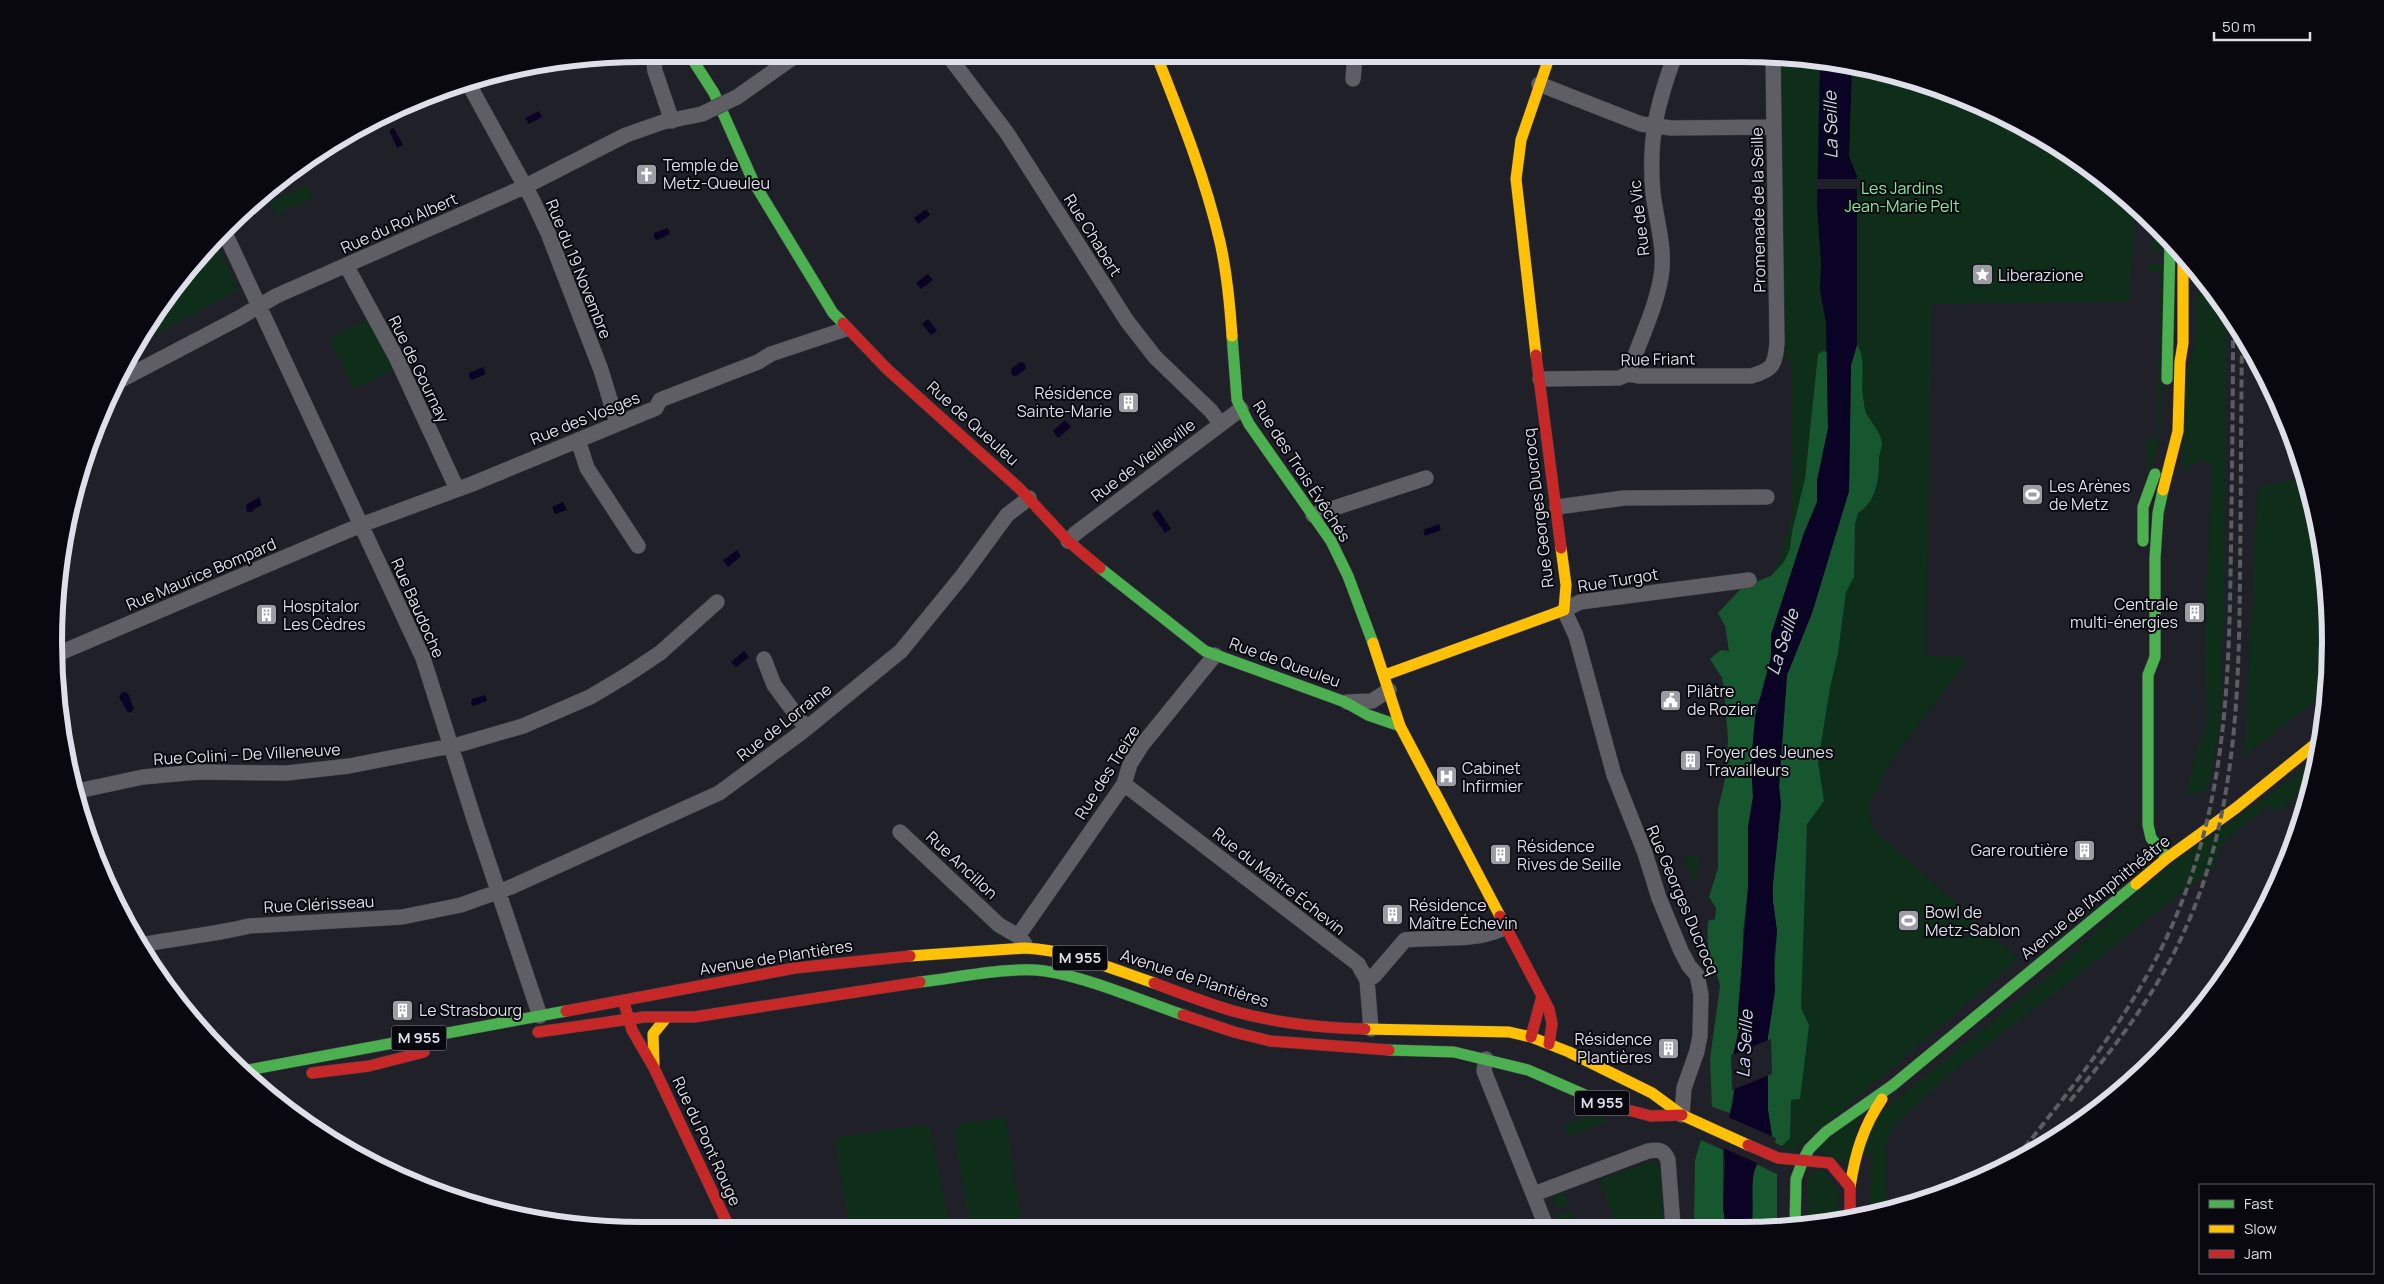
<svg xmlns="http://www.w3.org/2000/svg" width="2384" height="1284" font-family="Manrope,sans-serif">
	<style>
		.green { fill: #0f2e1a }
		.forest { fill: #175730 }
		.water { fill: #0a0326 }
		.pier { fill: #202028 }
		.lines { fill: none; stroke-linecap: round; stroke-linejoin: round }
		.street-casing { stroke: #3d3d43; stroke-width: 16 }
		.fast-casing { stroke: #3d3d43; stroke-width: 12 }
		.slow-casing { stroke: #3d3d43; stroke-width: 12 }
		.jam-casing { stroke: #3d3d43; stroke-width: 12 }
		.street { stroke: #5e5e64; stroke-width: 15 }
		.fast { stroke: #4caf50; stroke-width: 11 }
		.slow { stroke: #ffc107; stroke-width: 11 }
		.jam { stroke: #c62828; stroke-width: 11 }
		.rail { stroke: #5c5c61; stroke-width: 4; stroke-dasharray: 8 4; stroke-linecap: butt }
		.street-bridge-casing { stroke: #3d3d43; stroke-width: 16; stroke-linecap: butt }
		.street-bridge { stroke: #5e5e64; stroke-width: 15 }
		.labels { text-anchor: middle; stroke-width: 4; stroke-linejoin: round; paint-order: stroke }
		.shield { fill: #08080e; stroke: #9e9ea7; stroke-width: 1 }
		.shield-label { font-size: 15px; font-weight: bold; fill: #dfdfe9 }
		.poi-label { font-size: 16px; fill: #dfdfe9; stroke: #08080e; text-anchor: start }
		.park-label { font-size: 16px; fill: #88e7a0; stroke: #08080e }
		.street-label { font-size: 16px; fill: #dfdfe9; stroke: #08080e }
		.water-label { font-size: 18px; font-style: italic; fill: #d1d1f8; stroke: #08080e }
		.rim { fill: none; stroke: #dfdfe9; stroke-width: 6 }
	</style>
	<rect width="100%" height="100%" fill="#202028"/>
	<path class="green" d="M1780 55 1895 74 2036 132 2135 206 2129 301 1931 304 1926 656 1964 657V665L1898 751 1868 805 1873 829 2019 959 1793 1152 1773 1142 1770 700 1793 589 1773 571 1776 568 1792 517V364L1786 355 1781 363Z
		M307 185 313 198 276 215 270 202Z
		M2155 235H2163V252H2151V244Z
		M215 240 238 290 137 344C158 306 184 269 215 240Z
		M2149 264H2163L2162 413 2157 451 2147 479V439H2157L2159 419 2160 272H2149Z
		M2208 283 2227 314 2223 685 2220 722 2208 790 2186 797 2195 755 2207 722 2205 646 2212 467 2203 459 2182 472 2188 365 2195 346V302L2200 291Z
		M368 319 395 369 354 389 329 339Z
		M2305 477 2310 489 2329 603 2326 692 2244 757 2258 488Z
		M2316 756 2310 785 2276 813 2269 805 2221 844 2215 866 2055 993 1956 1069 1900 1120 1891 1132 1886 1145 1888 1209 1870 1213 1871 1155 1862 1151 1875 1117 2053 972 2158 874 2293 777Z
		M1699 855 1695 885 1683 858Z
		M1862 1111 1848 1165 1816 1150Z
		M1596 1113 1609 1121 1568 1136 1564 1126Z
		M1006 1117 1022 1228H970L954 1132 959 1124Z
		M929 1124 950 1228H849L835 1138Z
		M1649 1162 1656 1163 1660 1167 1664 1226H1617L1599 1180Z
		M1822 1169 1838 1189 1839 1220 1818 1225H1807V1181L1812 1171Z
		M1564 1190 1569 1204 1556 1209 1552 1198 1556 1197 1555 1193Z
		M1571 1210 1578 1226H1559L1555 1217Z"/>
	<path class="forest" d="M1857 345C1867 359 1860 380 1863 397 1864 402 1864 408 1866 413 1871 423 1880 430 1882 443 1882 448 1879 453 1879 458 1879 479 1877 501 1858 513L1855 524 1854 577 1846 592 1838 653 1830 688 1818 762 1824 801 1807 824 1801 1008 1809 1025 1800 1099 1791 1100 1790 1138 1782 1146 1773 1142 1768 1110V1036L1772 1012 1777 931 1773 902V883L1781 805 1779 786 1787 675 1812 613 1849 491 1851 365Z
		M1823 351 1827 352 1828 428 1817 481V502L1804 533 1771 635V656L1763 694 1757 704 1752 752 1753 797 1748 827V888L1743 932 1742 986 1738 1011 1739 1030 1732 1059 1735 1084 1730 1113 1712 1107 1710 1059 1720 986C1719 977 1714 972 1712 964 1707 950 1707 935 1708 921L1715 919 1716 908 1709 897 1718 868V809L1726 775 1728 739 1724 689 1722 678 1710 659 1721 650 1729 651 1725 626 1718 613 1749 580 1758 581 1771 576 1784 562 1790 549 1792 532 1805 479 1818 354Z
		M1701 1140 1723 1150V1209L1726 1226H1694L1695 1160Z
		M1756 1164 1777 1174V1225H1752L1753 1171Z"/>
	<path class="water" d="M1820 62 1852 67 1849 156 1857 176V345L1851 365 1849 491 1812 613 1787 675 1779 786 1781 805 1773 883V902L1777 931 1774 959 1775 991 1768 1036V1110L1773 1142C1744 1172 1755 1188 1752 1225L1726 1226 1723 1209 1725 1165 1723 1139 1733 1103 1735 1084 1732 1059 1739 1030 1738 1011 1748 888V827L1753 797 1751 766 1755 717 1771 657V635L1804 533 1817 502V481L1828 428 1826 323 1820 290 1821 264 1817 206Z
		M539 111 542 117 529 124 525 118Z
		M394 128 403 145 397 148 389 130Z
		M926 209 930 215 918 224 914 218Z
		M668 228 670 234 657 240 654 238V233Z
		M928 274 933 280 921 289 916 283Z
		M928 319 937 331 931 335 922 324Z
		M1020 362 1025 363 1026 369 1016 376 1012 375 1011 369Z
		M483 367 486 374 472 380 469 377V373Z
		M1065 420 1071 427 1058 438 1053 431Z
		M259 497 262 505 255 508 252 512H247L246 505Z
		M563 502 567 510 555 514 552 507Z
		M1158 509 1171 529 1165 533 1152 514Z
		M1439 524 1441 530 1425 536 1423 530Z
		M737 550 741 556 728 567 723 560Z
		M744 651 749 657 736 667 731 662Z
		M123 692 128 693 134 710 128 713 119 697Z
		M485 695 487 701 474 706 471 704 472 699Z"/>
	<path class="pier" d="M1816 179H1860V189H1816Z
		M1771 1039 1772 1074 1732 1090 1731 1055Z
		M1726 1116 1776 1138 1775 1143 1764 1155 1759 1164 1721 1147Z"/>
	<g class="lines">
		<defs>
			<path id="street" d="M653 54 655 71 672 121
				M947 54 1007 133 1127 321 1155 357 1211 411 1220 423
				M1353 79 1355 55
				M467 81 532 199 548 233 601 370 617 423
				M1539 84 1641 124 1671 128 1774 127
				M737 97 798 54
				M224 231 423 658 475 822 540 1016
				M346 265 396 357 457 489
				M1628 374C1639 342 1659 302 1662 269 1664 243 1656 219 1653 193 1648 140 1657 104 1675 55
				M1540 379 1619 378 1628 374 1638 376H1751C1773 370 1775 365 1777 343L1773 55
				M117 382 239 318 276 296 524 187 626 135 663 122 702 114
				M578 440 587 468 638 546
				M1557 507 1624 498 1767 497
				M1313 515 1426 478
				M1068 541 1076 533 1241 409
				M55 655 361 525 472 484 656 408 660 400 758 362 771 354 846 329
				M764 659 774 685 806 728
				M1347 702 1372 701 1389 690
				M1124 784 1358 964 1367 980 1371 1029
				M73 792 143 777 198 772 287 773 349 766 461 744 523 726 590 697 627 675 660 653 717 602
				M900 832 999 925 1018 936 1025 944
				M1018 936 1124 784 1130 764 1142 745 1215 655
				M140 945C176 938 213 935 249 926L402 917 461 905 511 887 719 793 802 732 901 651 963 575 1007 515 1029 498
				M1367 980 1374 976 1405 940C1439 936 1475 943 1506 927
				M1486 1059 1484 1071 1546 1226
				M1682 1115 1684 1088 1697 1051 1700 1036 1701 995 1697 975 1689 966 1681 951 1659 898 1645 853 1614 775 1576 636 1564 610 1580 602 1749 580
				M1534 1194 1648 1151C1659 1149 1664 1150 1668 1160L1673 1226"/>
			<path id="fast" d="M689 54 714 93 754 183 833 313 843 323
				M1232 336 1237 400 1249 424 1331 541 1348 576 1373 643
				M2167 379 2170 243
				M2163 490 2158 513 2155 558V657L2148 675V825L2151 838 2167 858
				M2143 541V507L2155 474
				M1100 568 1205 651 1345 702 1368 715 1400 726
				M920 982C957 978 1009 966 1045 971 1087 977 1142 1001 1183 1015
				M1389 1050 1454 1052 1528 1070 1608 1105
				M243 1071 566 1011
				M1803 1160 1809 1149 1826 1132 1893 1085 2136 884
				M1795 1225 1796 1179 1803 1160"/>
			<path id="slow" d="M1156 54C1180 115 1205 177 1220 242 1227 273 1230 305 1232 336
				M1536 355 1516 179 1521 140 1550 55
				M2163 490 2178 431 2180 362 2183 343V256
				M1373 643 1400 726 1500 916
				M1385 675 1564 610 1566 585 1561 548
				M2136 884 2167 858 2236 808 2320 740
				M910 956 1025 948C1070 950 1112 969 1154 983
				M1365 1029 1509 1032 1531 1037 1569 1052 1652 1093 1682 1115 1748 1145
				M654 1065 653 1034 666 1018
				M1850 1187C1855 1154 1863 1127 1882 1099"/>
			<path id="jam" d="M843 323 887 369 1020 489 1068 541 1100 568
				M1536 355 1561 548
				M1500 916 1549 1009 1552 1024 1549 1044
				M1154 983C1180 993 1206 1003 1233 1011 1276 1023 1320 1028 1365 1029
				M624 1003 632 1030 654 1068 730 1229
				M566 1011 795 968 910 956
				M1183 1015 1234 1032 1270 1041 1389 1050
				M538 1032 644 1017H694L920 982
				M1531 1037 1542 996
				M312 1073 369 1066 424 1052
				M1608 1105 1651 1116 1682 1115
				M1748 1145 1778 1158 1830 1163 1850 1187V1218"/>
		</defs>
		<use href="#street" class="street-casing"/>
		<use href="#fast" class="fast-casing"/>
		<use href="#slow" class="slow-casing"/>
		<use href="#jam" class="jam-casing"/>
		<use href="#street" class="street"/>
		<use href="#fast" class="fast"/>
		<use href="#slow" class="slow"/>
		<use href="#jam" class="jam"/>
		<path class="rail" d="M2070 1101C2113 1049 2155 996 2183 934 2236 819 2239 696 2240 572 2241 494 2241 415 2242 337
			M2017 1157C2075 1084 2133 1013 2171 928 2227 802 2229 681 2231 546 2232 472 2233 397 2233 323"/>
		<defs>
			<path id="street-bridge" d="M702 114 737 97"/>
		</defs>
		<use href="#street-bridge" class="street-bridge-casing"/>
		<use href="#street-bridge" class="street-bridge"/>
	</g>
	<defs>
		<symbol id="church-square" viewBox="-11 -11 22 22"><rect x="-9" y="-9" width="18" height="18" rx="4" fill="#9c9ca5" stroke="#08080e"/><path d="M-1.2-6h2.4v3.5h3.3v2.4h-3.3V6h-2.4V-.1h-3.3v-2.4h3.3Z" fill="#fff"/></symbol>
		<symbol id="sight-square" viewBox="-11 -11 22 22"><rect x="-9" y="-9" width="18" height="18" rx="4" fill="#9c9ca5" stroke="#08080e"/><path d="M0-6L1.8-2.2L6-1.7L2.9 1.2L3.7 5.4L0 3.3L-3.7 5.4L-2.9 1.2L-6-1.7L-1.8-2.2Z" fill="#fff"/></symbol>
		<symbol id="building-square" viewBox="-11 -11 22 22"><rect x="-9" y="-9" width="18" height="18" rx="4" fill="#9c9ca5" stroke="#08080e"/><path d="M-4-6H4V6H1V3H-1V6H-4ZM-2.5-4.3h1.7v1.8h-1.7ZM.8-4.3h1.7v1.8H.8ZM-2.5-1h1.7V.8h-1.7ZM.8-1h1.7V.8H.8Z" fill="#fff"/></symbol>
		<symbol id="stadium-square" viewBox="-11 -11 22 22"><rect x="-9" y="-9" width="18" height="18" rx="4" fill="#9c9ca5" stroke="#08080e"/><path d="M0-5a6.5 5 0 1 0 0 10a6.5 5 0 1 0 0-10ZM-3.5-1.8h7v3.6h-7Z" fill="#fff"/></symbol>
		<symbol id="civic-square" viewBox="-11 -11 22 22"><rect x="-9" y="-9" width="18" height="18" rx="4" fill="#9c9ca5" stroke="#08080e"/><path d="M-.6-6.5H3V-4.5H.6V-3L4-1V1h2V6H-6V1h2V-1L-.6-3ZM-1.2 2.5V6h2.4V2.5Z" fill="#fff"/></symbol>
		<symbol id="hospital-square" viewBox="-11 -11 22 22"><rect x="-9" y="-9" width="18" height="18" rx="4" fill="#9c9ca5" stroke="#08080e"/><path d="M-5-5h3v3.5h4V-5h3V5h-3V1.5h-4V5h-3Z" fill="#fff"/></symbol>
	</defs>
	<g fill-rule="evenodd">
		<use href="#church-square" x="634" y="162" width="25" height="25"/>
		<use href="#sight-square" x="1970" y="262" width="25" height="25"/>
		<use href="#building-square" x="1116" y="390" width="25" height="25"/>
		<use href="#stadium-square" x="2020" y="482" width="25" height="25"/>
		<use href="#building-square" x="2182" y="600" width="25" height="25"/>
		<use href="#building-square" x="254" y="602" width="25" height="25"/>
		<use href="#civic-square" x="1658" y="688" width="25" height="25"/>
		<use href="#building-square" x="1678" y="748" width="25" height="25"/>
		<use href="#hospital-square" x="1434" y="764" width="25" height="25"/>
		<use href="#building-square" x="2072" y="838" width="25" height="25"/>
		<use href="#building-square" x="1488" y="842" width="25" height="25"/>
		<use href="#building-square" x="1380" y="902" width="25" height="25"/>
		<use href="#stadium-square" x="1896" y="908" width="25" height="25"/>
		<use href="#building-square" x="390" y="998" width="25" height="25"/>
		<use href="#building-square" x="1656" y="1036" width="25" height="25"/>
	</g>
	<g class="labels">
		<g class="shield">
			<rect x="1052.5" y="945.5" width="55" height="25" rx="4"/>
			<rect x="391.5" y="1025.5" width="55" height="25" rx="4"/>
			<rect x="1574.5" y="1090.5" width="55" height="25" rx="4"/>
		</g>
		<g class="shield-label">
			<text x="1080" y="963">M 955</text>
			<text x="419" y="1043">M 955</text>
			<text x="1602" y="1108">M 955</text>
		</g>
		<g class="poi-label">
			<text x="663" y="171">Temple de<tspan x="663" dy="18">Metz-Queuleu</tspan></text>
			<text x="1998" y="281">Liberazione</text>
			<text x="1112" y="399" text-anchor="end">Résidence<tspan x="1112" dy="18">Sainte-Marie</tspan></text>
			<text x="2049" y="492">Les Arènes<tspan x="2049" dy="18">de Metz</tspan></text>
			<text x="2178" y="610" text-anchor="end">Centrale<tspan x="2178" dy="18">multi-énergies</tspan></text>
			<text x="283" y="612">Hospitalor<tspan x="283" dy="18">Les Cèdres</tspan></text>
			<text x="1687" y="697">Pilâtre<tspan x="1687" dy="18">de Rozier</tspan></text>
			<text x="1706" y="758">Foyer des Jeunes<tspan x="1706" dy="18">Travailleurs</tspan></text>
			<text x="1462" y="774">Cabinet<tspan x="1462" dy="18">Infirmier</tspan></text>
			<text x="1517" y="852">Résidence<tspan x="1517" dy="18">Rives de Seille</tspan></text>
			<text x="2068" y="856" text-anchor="end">Gare routière</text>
			<text x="1409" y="911">Résidence<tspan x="1409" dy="18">Maître Échevin</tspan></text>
			<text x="1925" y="918">Bowl de<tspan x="1925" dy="18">Metz-Sablon</tspan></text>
			<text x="419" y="1016">Le Strasbourg</text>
			<text x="1652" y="1045" text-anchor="end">Résidence<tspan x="1652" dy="18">Plantières</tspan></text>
		</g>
		<g class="park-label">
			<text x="1902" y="194">Les Jardins<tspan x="1902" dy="18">Jean-Marie Pelt</tspan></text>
		</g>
		<g class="street-label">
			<text transform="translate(1758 210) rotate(-91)" y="6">Promenade de la Seille</text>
			<text transform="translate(1639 218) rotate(-97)" y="6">Rue de Vic</text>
			<text transform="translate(399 223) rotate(-24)" y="6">Rue du Roi Albert</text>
			<text transform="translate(1093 235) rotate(58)" y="6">Rue Chabert</text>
			<text transform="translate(579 269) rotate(68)" y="6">Rue du 19 Novembre</text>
			<text transform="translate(1658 359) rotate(-1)" y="6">Rue Friant</text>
			<text transform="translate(419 369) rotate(64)" y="6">Rue de Gournay</text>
			<text transform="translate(585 418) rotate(-22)" y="6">Rue des Vosges</text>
			<text transform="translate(973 423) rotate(42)" y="6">Rue de Queuleu</text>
			<text transform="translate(1143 460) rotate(-37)" y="6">Rue de Vieilleville</text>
			<text transform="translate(1302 471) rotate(57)" y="6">Rue des Trois Évêchés</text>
			<text transform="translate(1538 508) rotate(-97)" y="6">Rue Georges Ducrocq</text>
			<text transform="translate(201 574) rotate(-23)" y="6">Rue Maurice Bompard</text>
			<text transform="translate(1618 580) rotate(-9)" y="6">Rue Turgot</text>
			<text transform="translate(418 608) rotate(66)" y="6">Rue Baudoche</text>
			<text transform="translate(1285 662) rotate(20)" y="6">Rue de Queuleu</text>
			<text transform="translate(784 722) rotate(-38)" y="6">Rue de Lorraine</text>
			<text transform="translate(247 754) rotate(-3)" y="6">Rue Colini – De Villeneuve</text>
			<text transform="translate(1107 772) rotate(-58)" y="6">Rue des Treize</text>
			<text transform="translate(962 865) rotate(43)" y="6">Rue Ancillon</text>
			<text transform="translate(1279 881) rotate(38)" y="6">Rue du Maître Échevin</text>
			<text transform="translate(2095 897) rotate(-39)" y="6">Avenue de l'Amphithéâtre</text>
			<text transform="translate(1683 900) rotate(67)" y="6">Rue Georges Ducrocq</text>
			<text transform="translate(319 904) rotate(-3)" y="6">Rue Clérisseau</text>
			<text transform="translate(776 957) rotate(-9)" y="6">Avenue de Plantières</text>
			<text transform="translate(1195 978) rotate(18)" y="6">Avenue de Plantières</text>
			<text transform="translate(707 1141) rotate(65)" y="6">Rue du Pont Rouge</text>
		</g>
		<g class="water-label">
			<text transform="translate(1831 125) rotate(-91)" y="6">La Seille</text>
			<text transform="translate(1783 642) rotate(-72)" y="6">La Seille</text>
			<text transform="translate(1745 1044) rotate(-87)" y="6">La Seille</text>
		</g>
	</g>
	<path d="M0 0H2384V1284H0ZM642 62H1742A580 580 0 0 1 2322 642V642A580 580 0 0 1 1742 1222H642A580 580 0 0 1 62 642V642A580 580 0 0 1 642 62Z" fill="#08080e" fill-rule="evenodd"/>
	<path class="rim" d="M642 62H1742A580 580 0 0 1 2322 642V642A580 580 0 0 1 1742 1222H642A580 580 0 0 1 62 642V642A580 580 0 0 1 642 62Z"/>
	<rect x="2199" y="1184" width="175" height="90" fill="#08080e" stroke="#5e5e66"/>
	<rect x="2209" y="1200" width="25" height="8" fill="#4caf50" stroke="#5e5e66"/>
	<text x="2244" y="1209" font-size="15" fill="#dfdfe9">Fast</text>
	<rect x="2209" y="1225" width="25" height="8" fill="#ffc107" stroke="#5e5e66"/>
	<text x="2244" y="1234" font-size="15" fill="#dfdfe9">Slow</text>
	<rect x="2209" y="1250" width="25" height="8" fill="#c62828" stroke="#5e5e66"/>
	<text x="2244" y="1259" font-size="15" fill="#dfdfe9">Jam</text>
	<path d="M2214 32v8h96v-8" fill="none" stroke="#dfdfe9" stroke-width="2.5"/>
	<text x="2222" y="32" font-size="15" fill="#dfdfe9" stroke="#08080e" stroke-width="4" paint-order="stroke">50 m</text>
</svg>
